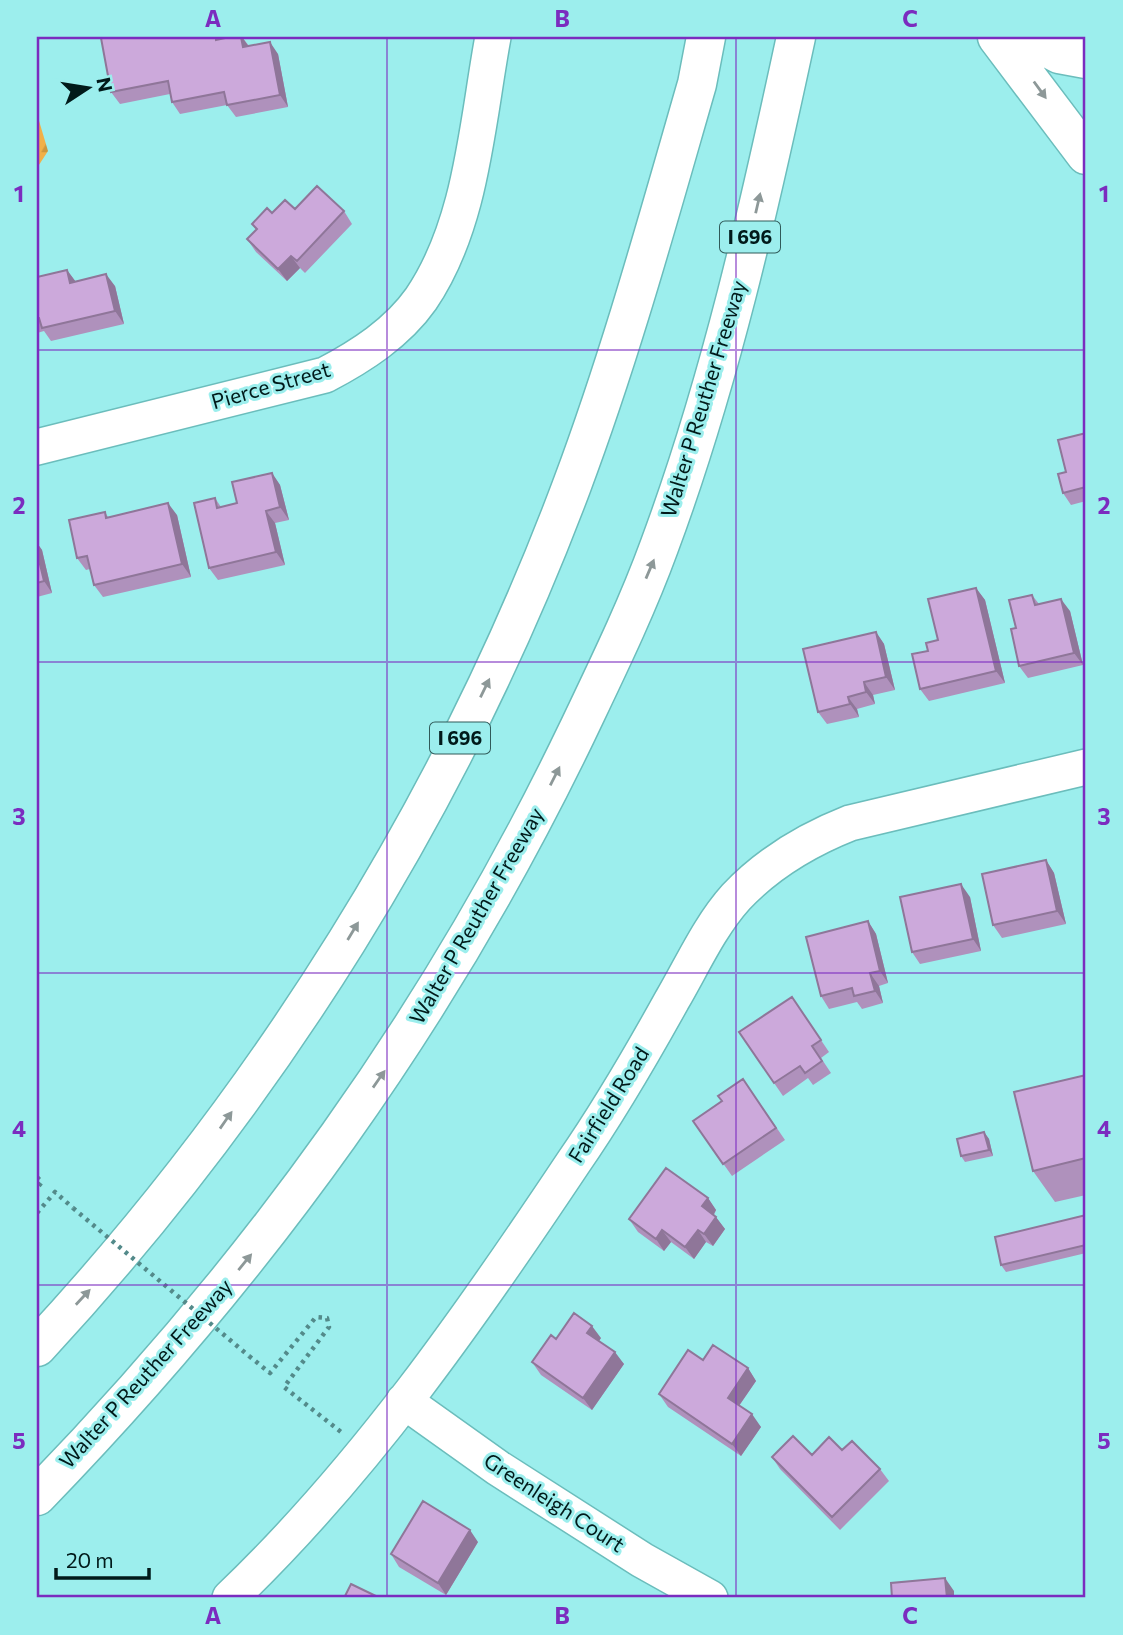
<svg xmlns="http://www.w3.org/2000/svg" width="1123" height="1635" font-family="Commissioner,sans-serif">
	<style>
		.forest { fill: url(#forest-firs) }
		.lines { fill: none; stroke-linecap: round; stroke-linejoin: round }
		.minor-casing { stroke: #6bbdbc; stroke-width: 38 }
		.secondary-casing { stroke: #6bbdbc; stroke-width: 41 }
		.motorway-casing { stroke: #6bbdbc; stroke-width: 41 }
		.path { stroke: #538a8a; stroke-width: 4.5; stroke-dasharray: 3.5 5; stroke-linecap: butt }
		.minor { stroke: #fff; stroke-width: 35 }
		.secondary { stroke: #fff; stroke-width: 38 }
		.motorway { stroke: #fff; stroke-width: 38 }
		.path-bridge { stroke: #538a8a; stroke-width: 4.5; stroke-dasharray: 3.5 5; stroke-linecap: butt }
		.wall { fill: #af91bc }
		.shaded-wall { fill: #8f7699 }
		.building { fill: #cca9db; stroke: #8f7699; stroke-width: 2 }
		.oneway { fill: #8d9898 }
		.grid { fill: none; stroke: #7b2cbf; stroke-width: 2; stroke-opacity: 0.55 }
		.labels { text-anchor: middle; stroke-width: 6; stroke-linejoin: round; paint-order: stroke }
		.shield { fill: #9ceeed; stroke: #305a59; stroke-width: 2 }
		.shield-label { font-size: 19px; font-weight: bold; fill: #011a1a }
		.street-label { font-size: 21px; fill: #011a1a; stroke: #9ceeed }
		.neatline { fill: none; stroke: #7b2cbf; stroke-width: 2.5 }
		.grid-label { font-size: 23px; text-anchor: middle; font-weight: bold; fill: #7b2cbf }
	</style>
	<defs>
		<pattern id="forest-firs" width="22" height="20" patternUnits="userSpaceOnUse" patternTransform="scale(1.75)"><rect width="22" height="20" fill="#f1b048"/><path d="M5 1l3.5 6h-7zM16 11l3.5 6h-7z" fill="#cd973e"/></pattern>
	</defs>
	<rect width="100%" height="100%" fill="#9ceeed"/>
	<path class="forest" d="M37 114 48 151 37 168Z"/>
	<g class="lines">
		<defs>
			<path id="minor" d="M37 447 325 375C361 356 397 333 421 299 472 224 477 123 493 37
				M404 1401 498 1468 642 1560 710 1598
				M230 1598C363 1471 471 1316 573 1163 609 1111 641 1056 672 1000 692 966 709 927 736 897 768 863 807 840 850 823L1086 767"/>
			<path id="secondary" d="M997 37 1086 155
				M1027 37 1059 54 1086 59"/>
			<path id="motorway" d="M37 1347C268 1098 453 803 572 485 621 354 658 219 697 84L706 37
				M37 1496C259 1267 439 1019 577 732 606 671 636 610 659 547 720 383 759 209 796 37"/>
		</defs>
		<use href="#minor" class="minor-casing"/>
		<use href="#secondary" class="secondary-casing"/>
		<use href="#motorway" class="motorway-casing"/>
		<path class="path" d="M37 1177 42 1182 37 1188
			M37 1213 55 1192 73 1208
			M249 1356 270 1373 316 1317 327 1318 329 1327 284 1387 341 1432"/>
		<use href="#minor" class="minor"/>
		<use href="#secondary" class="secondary"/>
		<use href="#motorway" class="motorway"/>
		<path class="path-bridge" d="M73 1208 249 1356"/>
	</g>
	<path class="wall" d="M106 37H221L222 38 230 37H242L249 46 278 54 288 107 236 117 227 105 180 114 172 102 170 94 120 104 111 92Z
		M295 209 344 211 352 224 305 273 300 268 287 281 256 252 247 239 256 230 252 224 272 213Z
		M67 270 75 281 115 286 124 324 51 341 44 331 37 333V277Z
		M1086 433V501L1071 505 1063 493 1066 472Z
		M272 473 280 485 289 520 275 523 285 565 218 580 209 568 215 498 221 507 237 503Z
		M105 512 108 517 177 515 191 577 103 597 94 585 90 569 86 570 77 558Z
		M37 543 42 550 52 593 37 597 39 605 37 606Z
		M976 588 985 600 1005 683 929 701 920 689 928 651 938 640Z
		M1032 595 1039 604 1070 611 1083 665 1028 678 1019 666 1016 628Z
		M876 632 884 644 895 690 873 695 875 704 857 709 859 717 827 724 818 712Z
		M1046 860 1054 873 1066 924 1002 938 993 925Z
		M970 897 981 951 920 964 912 952Z
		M868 921 876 934 888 983 879 986 883 1003 862 1009 857 1002 829 1009 821 996Z
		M792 997 829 1052 821 1058 831 1073 813 1085 808 1078 783 1096 739 1032Z
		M1086 1075V1195L1055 1202 1033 1171Z
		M743 1079 785 1140 732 1176 693 1121 722 1101Z
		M984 1132 989 1139 993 1156 965 1162 961 1156Z
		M708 1198 716 1210 714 1215 725 1229 713 1246 706 1242 694 1259 671 1242 664 1251 638 1232 629 1219Z
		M1086 1215V1253L1006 1272 1001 1265Z
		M601 1338 599 1341 624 1364 592 1410 541 1375 532 1362 556 1339Z
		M703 1360 748 1368 756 1381 739 1406 761 1427 741 1456 668 1407 659 1394Z
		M842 1450 880 1469 889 1481 840 1530 780 1469 772 1457 812 1455Z
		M478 1542 446 1595 399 1567 391 1554Z"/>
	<path class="shaded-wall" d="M241 37H242L249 47H243Z
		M270 42 278 54 288 107 280 95Z
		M291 256 300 268 287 281 278 269Z
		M67 270 76 282 70 283Z
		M106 274 115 286 124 324 115 311Z
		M272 473 280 485 289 520 280 507Z
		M168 503 177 515 191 577 182 564Z
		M266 511 275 523 285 565 276 552Z
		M37 543 42 550 52 593 44 581 37 552Z
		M976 588 985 600 1005 683 996 671Z
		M1061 599 1070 611 1083 665 1074 653Z
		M876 632 884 644 895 690 886 677Z
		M864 682 873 695 875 704 866 692Z
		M848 697 857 709 859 717 850 704Z
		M1046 860 1054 873 1066 924 1057 911Z
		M961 884 970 897 981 951 973 939Z
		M868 921 876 934 888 983 880 971Z
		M870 973 879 986 883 1003 875 991Z
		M984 1132 989 1139 993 1156 989 1150Z
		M708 1198 716 1210 711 1219 702 1206Z
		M716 1217 725 1229 713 1246 704 1234Z
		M662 1230 671 1242 664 1251 656 1239Z
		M698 1230 706 1242 694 1259 685 1247Z
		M592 1326 601 1338 596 1345 587 1333Z
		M615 1352 624 1364 592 1410 583 1398Z
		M748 1368 756 1381 736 1410 728 1398Z
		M752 1414 761 1427 741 1456 732 1444Z
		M470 1530 478 1542 446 1595 438 1583Z
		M945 1578 954 1591V1598H947Z"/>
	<path class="building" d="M106 37H216V40L230 37H241L243 47 270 42 280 95 227 105 224 92 172 102 168 81 111 92 101 38Z
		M317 186 344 211 297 261 291 256 278 269 247 239 257 229 252 224 267 208 272 213 285 200 295 209Z
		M67 270 70 283 106 274 115 311 42 328 39 318H37V277Z
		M1086 433V487L1063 493 1058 474 1066 472 1058 440Z
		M272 473 280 507 266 511 276 552 209 568 194 503 215 498 217 508 237 503 232 482Z
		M168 503 182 564 94 585 87 556 77 558 69 520 105 512 106 518Z
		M37 552 44 581 37 583Z
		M976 588 996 671 920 689 912 654 928 651 926 643 938 640 928 599Z
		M1032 595 1035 605 1061 599 1074 653 1019 666 1011 629 1016 628 1009 600Z
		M876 632 886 677 864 682 866 692 848 697 850 704 818 712 803 649Z
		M1046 860 1057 911 993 925 982 874Z
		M961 884 973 939 912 952 900 897Z
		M868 921 880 971 870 973 875 991 854 996 852 988 821 996 806 937Z
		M792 997 821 1040 812 1046 822 1061 805 1073 800 1066 774 1083 739 1032Z
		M1086 1075V1158L1033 1171 1014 1092Z
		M743 1079 776 1128 723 1164 693 1121 722 1101 718 1096Z
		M984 1132 989 1150 961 1156 957 1139Z
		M666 1168 708 1198 702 1206 716 1217 704 1234 698 1230 685 1247 662 1230 656 1239 629 1219Z
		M1086 1215V1245L1001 1265 995 1237Z
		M574 1313 592 1326 587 1333 615 1352 583 1398 532 1362 551 1335 556 1339Z
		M713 1345 748 1368 728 1398 752 1414 732 1444 659 1394 688 1350 703 1360Z
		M793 1436 812 1455 829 1437 842 1450 852 1441 880 1469 832 1517 772 1457Z
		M423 1501 470 1530 438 1583 391 1554Z
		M945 1578 947 1598H892L891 1583Z
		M351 1584 380 1598H344Z"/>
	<defs><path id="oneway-solid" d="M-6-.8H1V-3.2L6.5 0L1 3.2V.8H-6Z" transform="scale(1.75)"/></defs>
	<g class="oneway">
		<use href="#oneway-solid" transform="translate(1040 90) rotate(54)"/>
		<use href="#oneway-solid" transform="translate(758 203) rotate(-77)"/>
		<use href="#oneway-solid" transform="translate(650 569) rotate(-67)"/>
		<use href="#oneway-solid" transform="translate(485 688) rotate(-64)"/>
		<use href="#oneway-solid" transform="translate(555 776) rotate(-63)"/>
		<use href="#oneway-solid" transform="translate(353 931) rotate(-59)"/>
		<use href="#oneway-solid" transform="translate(379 1079) rotate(-55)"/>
		<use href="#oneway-solid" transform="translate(226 1120) rotate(-55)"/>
		<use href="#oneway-solid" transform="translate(245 1262) rotate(-51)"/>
		<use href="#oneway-solid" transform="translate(83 1297) rotate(-47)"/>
	</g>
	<path class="grid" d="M387 37V1598M736 37V1598M37 350H1086M37 662H1086M37 973H1086M37 1285H1086"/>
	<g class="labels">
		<g class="shield">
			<rect x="720" y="221.5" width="60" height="31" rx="5"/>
			<rect x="430" y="722.5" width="60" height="31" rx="5"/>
		</g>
		<g class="shield-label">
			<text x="750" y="244">I 696</text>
			<text x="460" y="745">I 696</text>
		</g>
		<g class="street-label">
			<text transform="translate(271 386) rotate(-16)" y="7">Pierce Street</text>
			<text transform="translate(704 399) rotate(-73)" y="7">Walter P Reuther Freeway</text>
			<text transform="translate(477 916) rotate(-60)" y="7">Walter P Reuther Freeway</text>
			<text transform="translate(609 1105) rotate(-58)" y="7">Fairfield Road</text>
			<text transform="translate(146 1374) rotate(-48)" y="7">Walter P Reuther Freeway</text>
			<text transform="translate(554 1503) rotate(33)" y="7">Greenleigh Court</text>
		</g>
	</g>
	<rect width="1123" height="1635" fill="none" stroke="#9ceeed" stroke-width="77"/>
	<g transform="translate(88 88) rotate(78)" stroke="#9ceeed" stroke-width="5" paint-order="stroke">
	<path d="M0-5L12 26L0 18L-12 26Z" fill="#011a1a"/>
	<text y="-10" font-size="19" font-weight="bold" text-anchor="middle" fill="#011a1a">N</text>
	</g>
	<path d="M56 1568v10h93v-10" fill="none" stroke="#011a1a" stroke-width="3.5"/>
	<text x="66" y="1568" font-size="21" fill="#011a1a" stroke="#9ceeed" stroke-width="5" paint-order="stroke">20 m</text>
	<rect x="38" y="38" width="1046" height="1558" class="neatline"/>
	<g class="grid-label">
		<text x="213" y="27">A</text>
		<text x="562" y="27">B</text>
		<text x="910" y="27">C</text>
		<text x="19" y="202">1</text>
		<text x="1104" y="202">1</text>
		<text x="19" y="514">2</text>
		<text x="1104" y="514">2</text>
		<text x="19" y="825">3</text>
		<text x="1104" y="825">3</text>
		<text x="19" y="1137">4</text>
		<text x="1104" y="1137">4</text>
		<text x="19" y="1449">5</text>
		<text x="1104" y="1449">5</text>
		<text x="213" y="1624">A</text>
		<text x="562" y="1624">B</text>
		<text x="910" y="1624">C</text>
	</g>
</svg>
